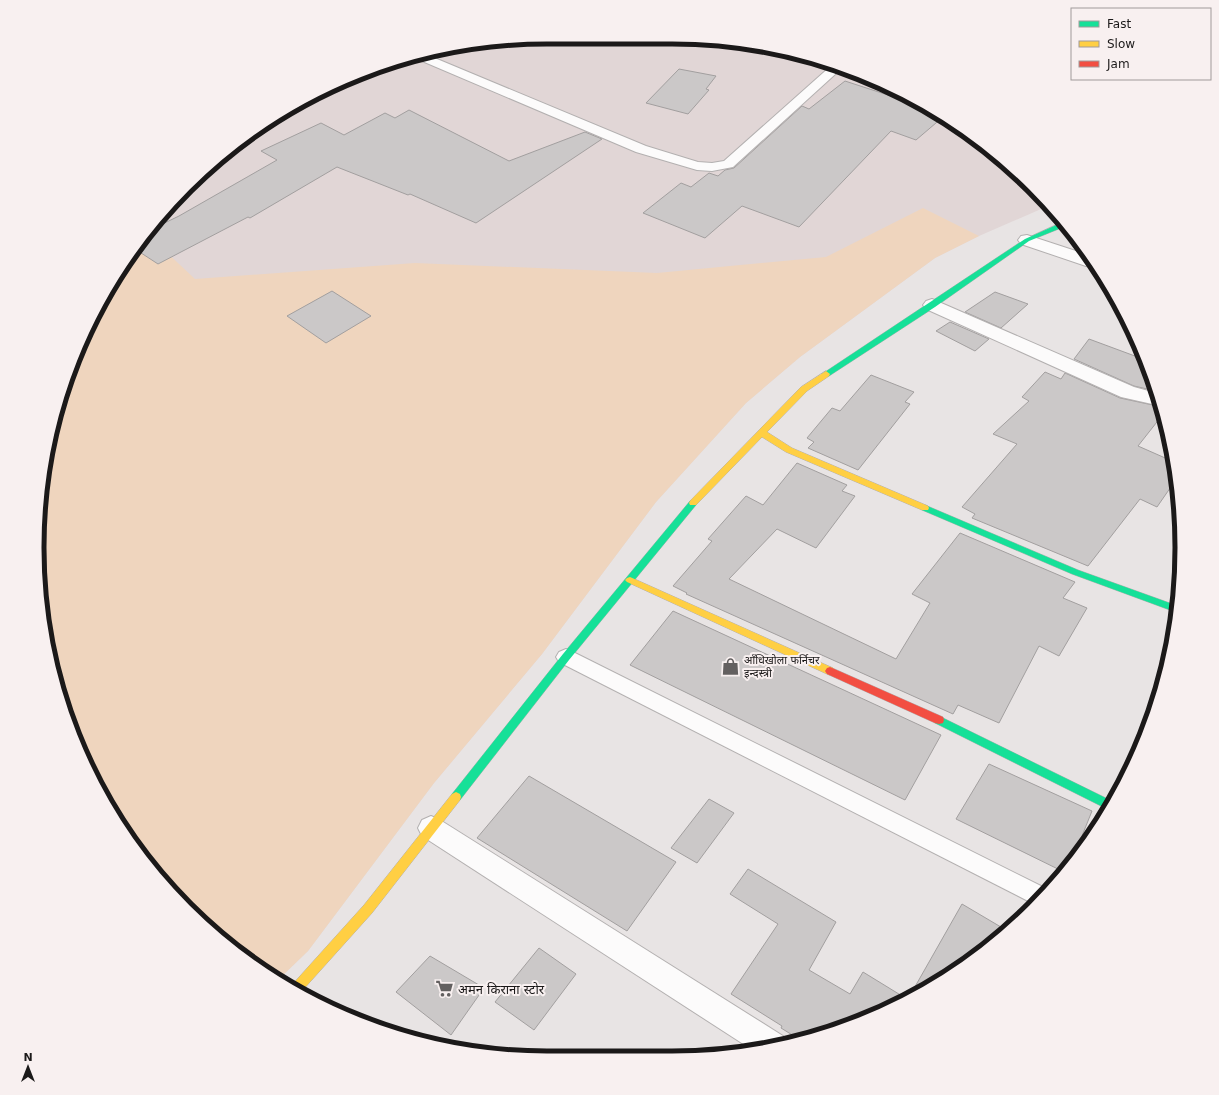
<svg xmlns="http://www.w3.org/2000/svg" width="1219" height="1095" viewBox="0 0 1219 1095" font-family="'DejaVu Sans','Noto Sans Devanagari',sans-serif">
	<rect width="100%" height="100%" fill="#e8e4e4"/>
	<polygon fill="#e1d6d6" points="547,37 705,38 771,47 867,76 927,106 1008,164 1048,206 979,236 935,258 800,357 746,403 656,502 542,654 434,783 308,951 279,979 237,952 143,858 90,773 54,679 37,548 47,448 90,322 143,237 237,143 322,90 448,47"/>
	<polygon fill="#efd5be" points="923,208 979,236 935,258 800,357 746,403 656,502 542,654 434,783 308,951 279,979 237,952 143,858 90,773 54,679 37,548 47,448 90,322 146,233 195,279 415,263 657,273 826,257"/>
	<g fill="#cbc8c8" stroke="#a29f9f">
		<polygon points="679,69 716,76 706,89 709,90 688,114 646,103"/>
		<polygon points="845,81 894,97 896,95 929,107 943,117 916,140 891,131 799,227 742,206 705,238 643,213 681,183 691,187 709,173 718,176 725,170 734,168 802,106 809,109"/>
		<polygon points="409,110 509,161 585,132 602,139 476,223 410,194 408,195 337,167 250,218 248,217 158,264 135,249 148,231 179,216 277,160 261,151 321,123 344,135 385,113 395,118"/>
		<polygon points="332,291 371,316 326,343 287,316"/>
		<polygon points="995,292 1028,304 1001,328 965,312"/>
		<polygon points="950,322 989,339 975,351 936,331"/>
		<polygon points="1089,339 1143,359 1156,391 1134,386 1074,359"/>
		<polygon points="1045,372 1061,379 1065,373 1120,398 1162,407 1164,413 1138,446 1172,461 1175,481 1157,507 1140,499 1088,566 972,518 975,514 962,507 1017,444 993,434 1029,401 1022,397"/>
		<polygon points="871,375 914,392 905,402 910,404 858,470 808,448 814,442 807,438 832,408 840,411"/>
		<polygon points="797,463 847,485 842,491 855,496 816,548 777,529 729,579 896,659 930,603 912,594 960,533 1075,582 1063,598 1087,608 1059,656 1039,646 999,723 958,705 953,714 686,594 687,593 673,586 712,541 708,539 746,496 763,505"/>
		<polygon points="673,611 941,735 905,800 630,665"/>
		<polygon points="989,764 1092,811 1071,863 1064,872 956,819"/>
		<polygon points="529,776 676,862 627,931 477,838"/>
		<polygon points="709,799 734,813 697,863 671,848"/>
		<polygon points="748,869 836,922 809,970 850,994 863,972 907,999 897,1005 802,1041 781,1028 782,1026 731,994 778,924 730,894"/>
		<polygon points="962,904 1006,930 982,953 908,999"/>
		<polygon points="539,948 576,974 534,1030 495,1002"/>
		<polygon points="430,956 484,988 451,1035 396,992"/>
	</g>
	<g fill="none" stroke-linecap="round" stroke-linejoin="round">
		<defs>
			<g id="lane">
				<polygon points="425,54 646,146 698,162 712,163 724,161 832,65 842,68 733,167 712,171 697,170 636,152 415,58"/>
				<polygon points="566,649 573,652 1049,890 1034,904 559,662 556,657 559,652"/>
			</g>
			<g id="street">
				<polygon points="1027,235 1088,255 1095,267 1086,266 1021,244 1018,240 1021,236"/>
				<polygon points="932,299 1134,387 1156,393 1161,406 1121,397 926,309 923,305 926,301"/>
				<polygon points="431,816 440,820 783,1036 787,1043 751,1049 422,836 418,828 422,820"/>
			</g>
			<g id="fast">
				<polygon points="1063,222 1066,226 1029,241 935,307 829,376 826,377 822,374 1025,239"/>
				<polygon points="693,500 696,501 697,503 696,505 569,660 460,800 456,802 452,800 451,797 452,794 563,654 690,501"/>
				<polygon points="925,505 1078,570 1178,606 1178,613 1072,574 922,510 921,508"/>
				<polygon points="939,716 1114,802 1113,803 1109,810 935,723 934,720 935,717"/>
			</g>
			<g id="slow">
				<polygon points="826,371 830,374 829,376 807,391 767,432 792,448 928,506 929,508 928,510 922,510 786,452 762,437 696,505 690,505 689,503 690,501 801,387"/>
				<polygon points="630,577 833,668 835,671 833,674 830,675 827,674 627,582 625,580 627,578"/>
				<polygon points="456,792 460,794 461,797 460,800 372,913 301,992 291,986 364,905 452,794"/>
			</g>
			<polygon id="jam" points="830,667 943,717 944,720 943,723 939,724 935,723 827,674 825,671 827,668"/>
		</defs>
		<use href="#lane" stroke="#b3b0b0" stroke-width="2"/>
		<use href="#street" stroke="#b3b0b0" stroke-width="2"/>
		<use href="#fast" stroke="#b3b0b0" stroke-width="1"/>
		<use href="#slow" stroke="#b3b0b0" stroke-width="1"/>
		<use href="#jam" stroke="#b3b0b0" stroke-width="1"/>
		<use href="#lane" fill="#fcfbfb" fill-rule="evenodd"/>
		<use href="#street" fill="#fcfbfb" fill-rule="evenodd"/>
		<use href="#fast" fill="#16e098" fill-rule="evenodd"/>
		<use href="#slow" fill="#ffcf43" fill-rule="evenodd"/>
		<use href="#jam" fill="#f24e42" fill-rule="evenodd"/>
	</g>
	<defs>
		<symbol id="shop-bare" viewBox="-9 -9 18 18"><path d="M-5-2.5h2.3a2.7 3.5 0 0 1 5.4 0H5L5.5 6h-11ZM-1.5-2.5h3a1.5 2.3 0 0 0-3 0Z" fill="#636060" stroke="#f8f0f0" stroke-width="2.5" paint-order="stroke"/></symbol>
		<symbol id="supermarket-bare" viewBox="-9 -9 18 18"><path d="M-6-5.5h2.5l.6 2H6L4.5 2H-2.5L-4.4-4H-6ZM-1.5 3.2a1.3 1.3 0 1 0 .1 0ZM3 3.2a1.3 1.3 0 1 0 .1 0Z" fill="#636060" stroke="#f8f0f0" stroke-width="2.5" paint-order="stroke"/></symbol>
	</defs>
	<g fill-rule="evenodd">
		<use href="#shop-bare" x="718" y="654" width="25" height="25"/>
		<use href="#supermarket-bare" x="432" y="976" width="25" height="25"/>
	</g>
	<g text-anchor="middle" stroke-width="4" stroke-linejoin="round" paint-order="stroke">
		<g font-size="11" fill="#1b1919" stroke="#f8f0f0" text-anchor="start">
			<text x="744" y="664">आँधिखोला फर्निचर<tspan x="744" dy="13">इन्दस्त्री</tspan></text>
		</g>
		<g font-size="13" fill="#1b1919" stroke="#f8f0f0" text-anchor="start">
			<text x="458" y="994">अमन किराना स्टोर</text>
		</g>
	</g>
	<path d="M0 0H1219V1095H0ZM547 44H672A503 503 0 0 1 1175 547V548A503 503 0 0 1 672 1051H547A503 503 0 0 1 44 548V547A503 503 0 0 1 547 44Z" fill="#f8f0f0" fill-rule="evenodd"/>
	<path fill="none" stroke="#1b1919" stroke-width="5" d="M547 44H672A503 503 0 0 1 1175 547V548A503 503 0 0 1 672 1051H547A503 503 0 0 1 44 548V547A503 503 0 0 1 547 44Z"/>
	<rect x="1071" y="8" width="140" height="72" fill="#f8f0f0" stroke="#a09a9a"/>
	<rect x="1079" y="21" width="20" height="6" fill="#16e098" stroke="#a09a9a"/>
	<text x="1107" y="28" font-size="12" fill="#1b1919">Fast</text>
	<rect x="1079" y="41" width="20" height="6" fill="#ffcf43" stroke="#a09a9a"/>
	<text x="1107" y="48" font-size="12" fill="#1b1919">Slow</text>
	<rect x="1079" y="61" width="20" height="6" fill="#f24e42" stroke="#a09a9a"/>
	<text x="1107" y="68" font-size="12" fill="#1b1919">Jam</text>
	<g transform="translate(28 1067)" stroke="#f8f0f0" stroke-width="3" paint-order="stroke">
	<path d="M0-3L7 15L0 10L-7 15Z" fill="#1b1919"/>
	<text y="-6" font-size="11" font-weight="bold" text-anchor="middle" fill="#1b1919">N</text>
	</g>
</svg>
